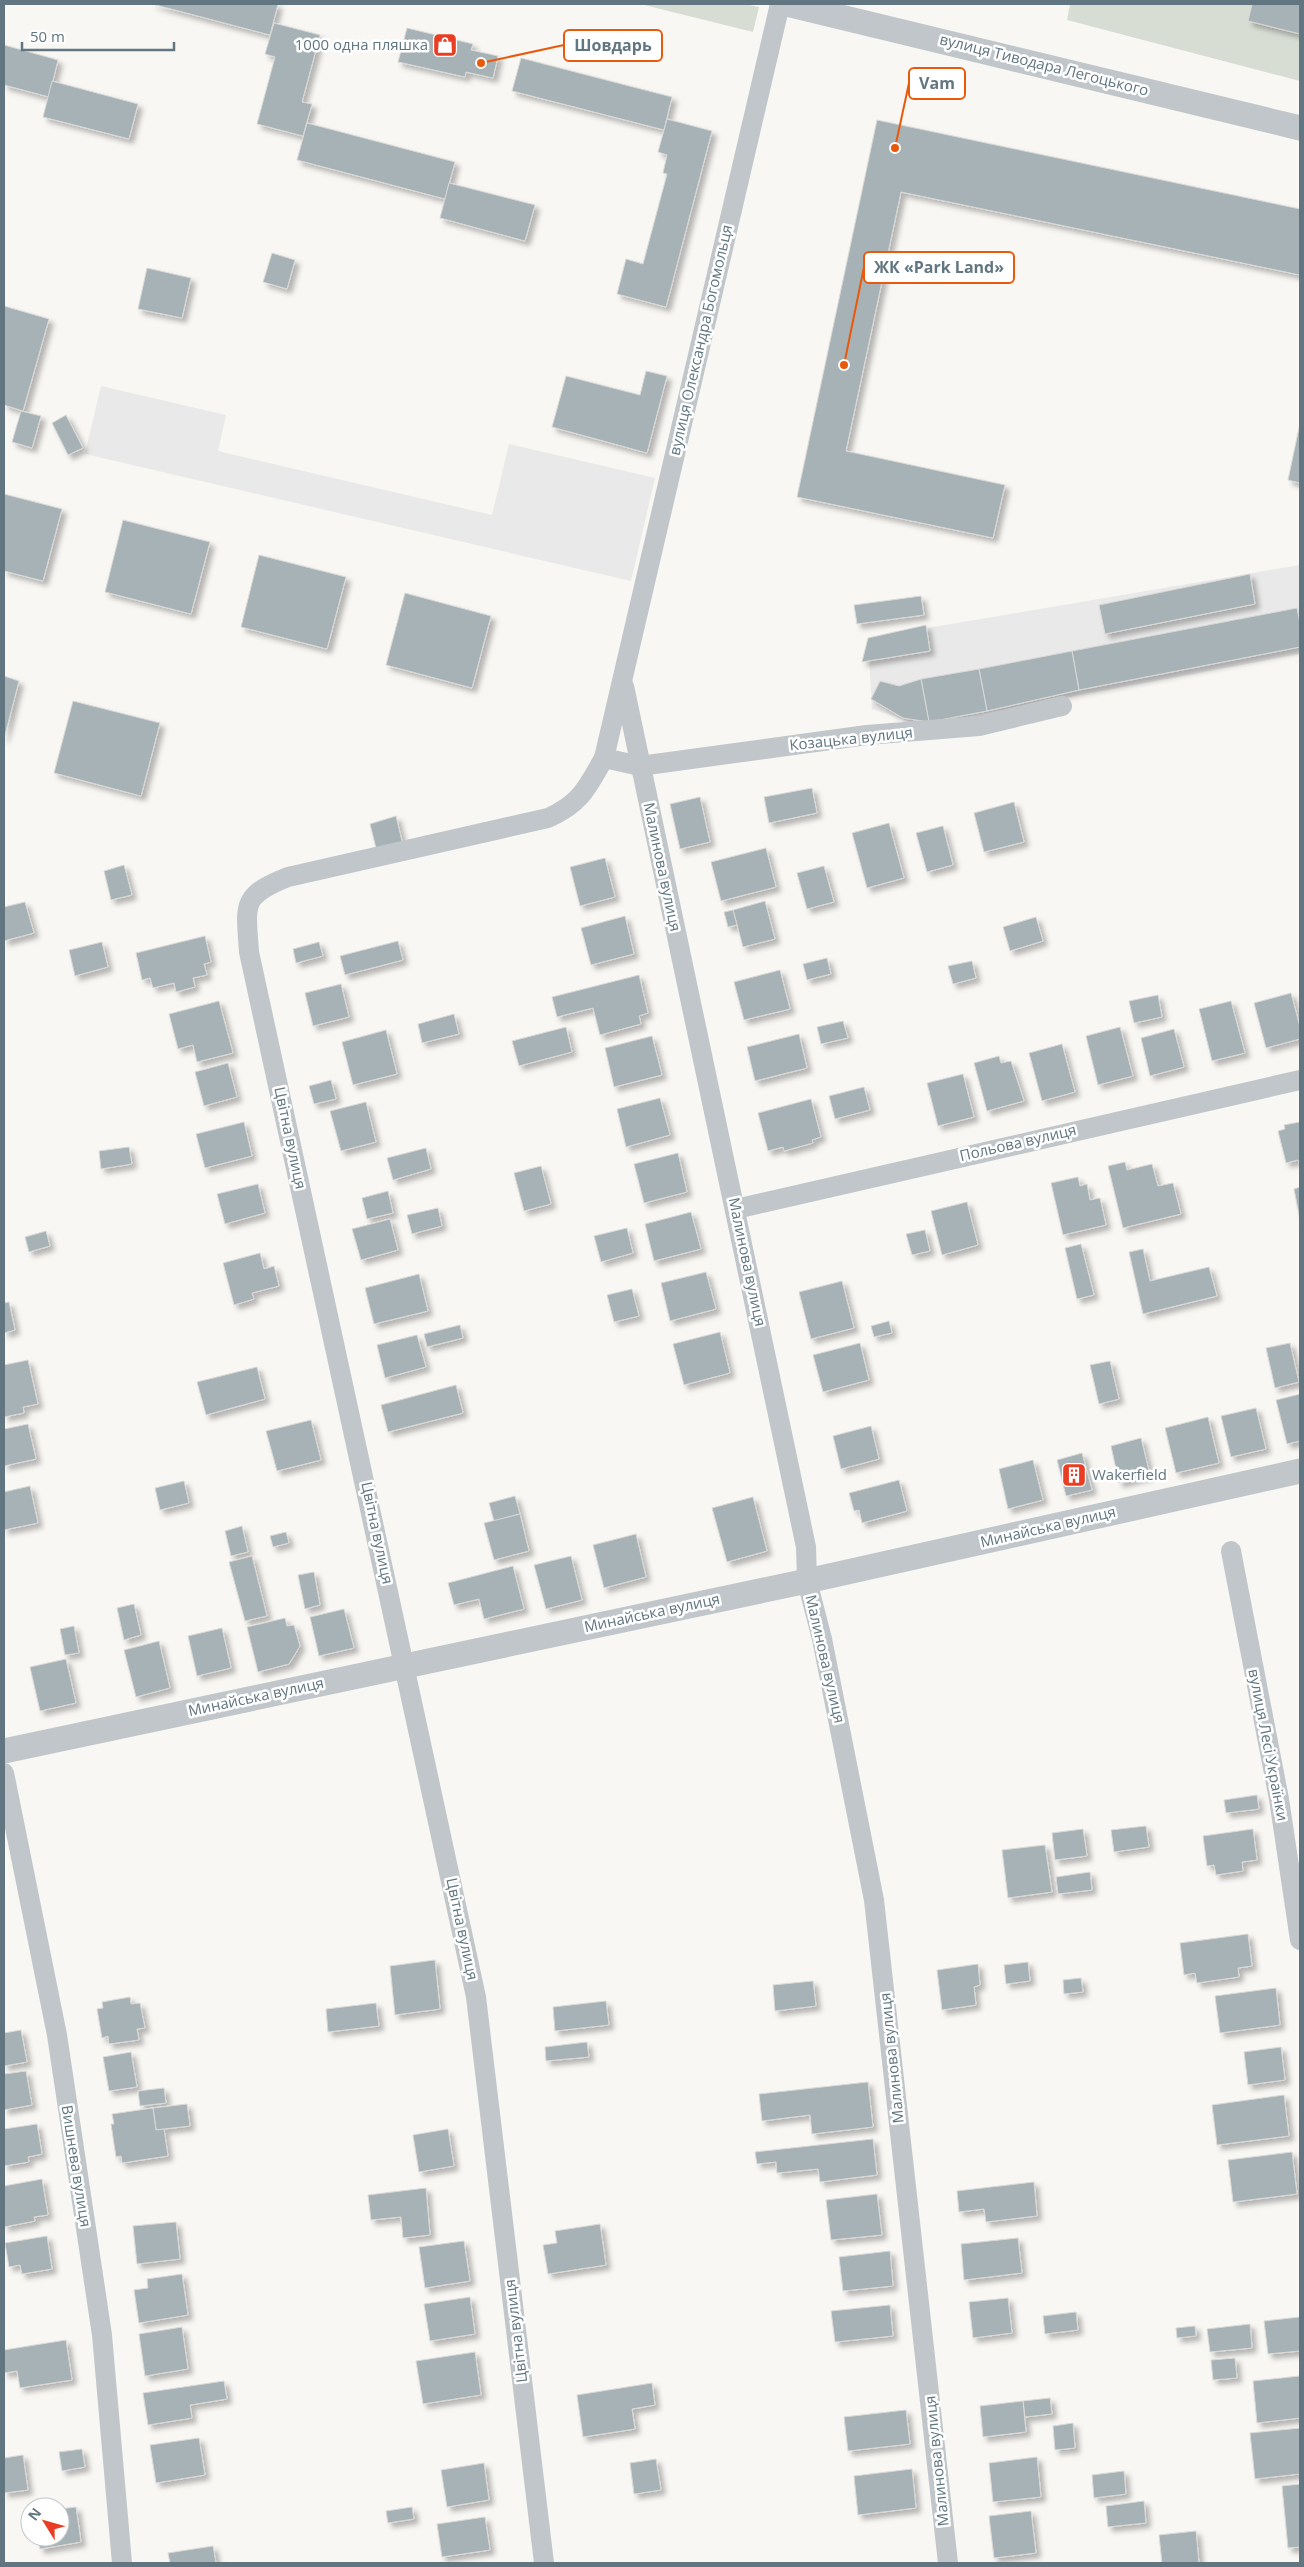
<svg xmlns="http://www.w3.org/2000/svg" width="1304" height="2567" viewBox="0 0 1304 2567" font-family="'Open Sans',sans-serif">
	<defs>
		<filter id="shadow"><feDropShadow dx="4.5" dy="4.5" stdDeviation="2.5" flood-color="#0004"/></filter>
	</defs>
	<rect width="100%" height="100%" fill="#f8f7f4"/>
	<g fill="#e8e9e8">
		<polygon points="101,386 226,415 218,451 492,515 509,444 655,478 631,581 85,454"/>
		<polygon points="1300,565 1300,654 920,725 872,709 868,638"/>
	</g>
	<g fill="#d8ddd3">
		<polygon points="640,4 745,4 759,7 753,32"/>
		<polygon points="1070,4 1300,4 1300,81 1067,20"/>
	</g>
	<g fill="#a7b2b6" stroke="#d9d9d7" filter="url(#shadow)">
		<polygon points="152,4 278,4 270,35"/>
		<polygon points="1252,4 1300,4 1300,34 1248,21"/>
		<polygon points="274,23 320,35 302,102 312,104 303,136 257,124 275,57 265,54"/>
		<polygon points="407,28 473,44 471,50 498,56 493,78 466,72 465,77 398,62"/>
		<polygon points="4,45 58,60 49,97 4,85"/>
		<polygon points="521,58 672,97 664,130 512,91"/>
		<polygon points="52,81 138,104 129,139 43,117"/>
		<polygon points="667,119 712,131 666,307 617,294 626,259 643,264 667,174 663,173 667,155 658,152"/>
		<polygon points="877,120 1300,209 1300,275 901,192 846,451 1005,485 993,538 797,497"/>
		<polygon points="307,123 455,162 445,199 297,160"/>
		<polygon points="449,183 535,205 525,241 440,218"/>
		<polygon points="272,253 295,260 287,289 263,282"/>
		<polygon points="147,268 191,278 182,318 138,309"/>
		<polygon points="4,306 49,319 23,411 4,405"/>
		<polygon points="646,371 667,376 647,453 552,427 566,376 640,395"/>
		<polygon points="21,411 41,416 32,448 12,442"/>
		<polygon points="66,415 83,448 68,455 52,423"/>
		<polygon points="1300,423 1300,483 1288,480"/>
		<polygon points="4,494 62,509 43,581 4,571"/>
		<polygon points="123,520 210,542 191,614 105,592"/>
		<polygon points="259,555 346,577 327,649 241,627"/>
		<polygon points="1250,574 1255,604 1105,634 1099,605"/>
		<polygon points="405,593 491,616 472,688 386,665"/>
		<polygon points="921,596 924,615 857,624 854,605"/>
		<polygon points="1297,608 1300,624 1300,647 1079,690 1072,651"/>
		<polygon points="926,625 930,651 862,662 868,638"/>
		<polygon points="1072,651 1079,690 987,711 979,669"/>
		<polygon points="979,669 987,711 929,722 921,679"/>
		<polygon points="4,676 19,681 4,739"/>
		<polygon points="921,679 929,722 903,718 871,699 880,681 899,686"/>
		<polygon points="73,701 160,723 141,796 54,773"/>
		<polygon points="812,788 817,813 769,823 764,797"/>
		<polygon points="700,797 710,842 680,849 670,804"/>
		<polygon points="1014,802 1024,842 984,852 974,813"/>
		<polygon points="396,816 403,845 377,852 370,824"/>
		<polygon points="889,823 904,878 867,888 852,833"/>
		<polygon points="943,826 953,865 927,872 916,833"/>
		<polygon points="766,848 776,887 721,901 711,862"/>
		<polygon points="605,858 615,897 580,906 570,867"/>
		<polygon points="124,865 132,895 111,900 104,871"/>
		<polygon points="824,866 834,902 807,909 797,873"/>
		<polygon points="765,901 775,939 743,947 733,910"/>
		<polygon points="25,902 34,933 4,941 4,907"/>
		<polygon points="733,910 737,925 728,927 724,912"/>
		<polygon points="625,916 634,954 591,965 581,928"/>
		<polygon points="1036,917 1043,941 1010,951 1003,927"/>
		<polygon points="205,936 211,962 204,964 207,975 193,978 195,987 176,992 174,983 153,988 150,978 142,980 136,953"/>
		<polygon points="398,941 403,960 345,975 340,956"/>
		<polygon points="102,942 108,967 75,976 69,950"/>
		<polygon points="319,942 323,956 296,963 293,949"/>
		<polygon points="827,958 831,974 807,980 803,964"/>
		<polygon points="972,961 976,978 953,984 948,966"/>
		<polygon points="780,970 790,1009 744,1020 734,982"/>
		<polygon points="639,975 648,1013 639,1016 641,1024 600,1035 593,1008 557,1017 552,997"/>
		<polygon points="341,984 349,1017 313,1026 305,993"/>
		<polygon points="1291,993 1300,1027 1300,1039 1266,1048 1254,1003"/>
		<polygon points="1158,995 1162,1017 1134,1023 1129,1001"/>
		<polygon points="219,1001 233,1053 197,1062 193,1045 178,1049 169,1014"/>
		<polygon points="1231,1001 1245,1053 1212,1061 1199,1009"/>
		<polygon points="454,1014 459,1034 422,1043 418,1024"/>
		<polygon points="843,1021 848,1038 821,1044 817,1027"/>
		<polygon points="566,1027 572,1052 519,1066 512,1041"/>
		<polygon points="1120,1027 1133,1076 1098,1085 1086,1036"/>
		<polygon points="1174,1029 1184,1067 1150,1076 1141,1038"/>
		<polygon points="386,1030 397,1074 353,1085 342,1042"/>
		<polygon points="799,1034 807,1068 755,1081 747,1047"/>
		<polygon points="652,1036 662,1075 614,1087 605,1048"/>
		<polygon points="1062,1044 1075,1092 1042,1101 1029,1053"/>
		<polygon points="999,1056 1001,1063 1011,1061 1024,1101 987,1111 974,1063"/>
		<polygon points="228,1063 237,1097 204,1106 195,1072"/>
		<polygon points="963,1074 974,1117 938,1126 927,1083"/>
		<polygon points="331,1080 336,1099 314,1104 309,1086"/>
		<polygon points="864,1087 870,1110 835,1119 829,1096"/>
		<polygon points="660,1098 670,1135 626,1147 617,1109"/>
		<polygon points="811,1099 821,1137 812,1140 813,1143 784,1151 783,1147 768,1151 758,1113"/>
		<polygon points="366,1102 376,1142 341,1151 330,1111"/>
		<polygon points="244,1122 252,1156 205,1168 196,1134"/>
		<polygon points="1300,1122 1300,1165 1298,1160 1286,1163 1278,1131 1285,1129 1284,1125"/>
		<polygon points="129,1147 132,1164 101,1169 99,1151"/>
		<polygon points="426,1148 431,1169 393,1180 387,1158"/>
		<polygon points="678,1153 687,1192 644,1203 634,1164"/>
		<polygon points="1125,1162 1127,1170 1152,1164 1158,1186 1173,1183 1181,1214 1123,1228 1108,1166"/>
		<polygon points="541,1166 551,1204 524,1211 514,1173"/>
		<polygon points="1078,1177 1080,1186 1087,1184 1090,1200 1100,1198 1106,1225 1063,1235 1051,1183"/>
		<polygon points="258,1184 265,1213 225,1224 217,1194"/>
		<polygon points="1300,1187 1300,1220 1294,1189"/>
		<polygon points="388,1191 393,1213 367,1219 362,1198"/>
		<polygon points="967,1202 978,1245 942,1255 931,1211"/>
		<polygon points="438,1208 442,1226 412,1234 407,1215"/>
		<polygon points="691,1212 701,1249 654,1261 645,1224"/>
		<polygon points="390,1219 398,1250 361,1260 352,1229"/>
		<polygon points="627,1228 633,1253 601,1262 594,1236"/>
		<polygon points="925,1230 930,1251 912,1255 906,1234"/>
		<polygon points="46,1231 50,1246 29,1252 25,1237"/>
		<polygon points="1081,1244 1094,1295 1077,1299 1065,1248"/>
		<polygon points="1143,1249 1150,1281 1209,1267 1217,1296 1143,1314 1129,1252"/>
		<polygon points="260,1253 264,1269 274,1266 279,1286 252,1293 254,1299 234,1305 223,1263"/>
		<polygon points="706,1272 716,1309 670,1321 661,1283"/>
		<polygon points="419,1274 428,1311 374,1324 365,1288"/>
		<polygon points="842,1281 854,1328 811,1339 799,1292"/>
		<polygon points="632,1289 639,1316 614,1322 607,1295"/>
		<polygon points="9,1302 15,1330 4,1333 4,1303"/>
		<polygon points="889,1321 892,1333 874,1337 871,1326"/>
		<polygon points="460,1325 463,1338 427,1347 424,1334"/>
		<polygon points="720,1332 730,1373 684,1385 673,1344"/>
		<polygon points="417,1335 426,1367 385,1378 377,1345"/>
		<polygon points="860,1343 869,1380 823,1392 813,1355"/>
		<polygon points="1290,1343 1299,1382 1275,1388 1266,1348"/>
		<polygon points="28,1360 38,1404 23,1407 24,1413 4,1417 4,1365"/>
		<polygon points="1110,1361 1119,1399 1099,1404 1090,1365"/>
		<polygon points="257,1367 265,1399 206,1415 197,1382"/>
		<polygon points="456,1385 463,1413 388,1432 381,1405"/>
		<polygon points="1300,1394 1300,1441 1287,1444 1276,1400"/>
		<polygon points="1256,1408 1266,1449 1231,1457 1221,1416"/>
		<polygon points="1208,1417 1219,1463 1176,1473 1165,1428"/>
		<polygon points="311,1420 321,1460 277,1471 266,1431"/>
		<polygon points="28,1424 36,1459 4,1466 4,1429"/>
		<polygon points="871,1426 879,1459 841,1469 833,1436"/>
		<polygon points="1141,1438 1150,1475 1119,1483 1111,1446"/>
		<polygon points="1082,1453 1092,1490 1066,1496 1057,1460"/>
		<polygon points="1033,1460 1043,1500 1008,1509 999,1469"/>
		<polygon points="899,1480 907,1511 862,1523 859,1510 854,1511 849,1493"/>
		<polygon points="184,1481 189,1503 160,1510 155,1488"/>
		<polygon points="30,1486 38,1523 4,1530 4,1492"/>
		<polygon points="515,1496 520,1514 494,1521 489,1503"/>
		<polygon points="753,1497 767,1551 727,1562 712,1508"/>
		<polygon points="520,1514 529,1551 494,1560 484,1523"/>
		<polygon points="242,1526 248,1552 231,1556 225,1531"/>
		<polygon points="286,1532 289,1543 273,1547 270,1536"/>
		<polygon points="636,1534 646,1577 604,1588 593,1545"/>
		<polygon points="252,1556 267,1616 245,1621 229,1562"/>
		<polygon points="571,1556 582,1600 546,1609 534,1565"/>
		<polygon points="513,1566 524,1609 484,1619 479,1599 454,1605 448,1583"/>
		<polygon points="314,1572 320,1605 305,1609 298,1575"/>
		<polygon points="134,1604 141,1635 124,1640 117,1608"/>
		<polygon points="344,1609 354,1648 319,1656 310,1617"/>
		<polygon points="285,1618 287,1626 294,1625 300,1646 289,1664 258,1672 247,1627"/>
		<polygon points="74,1626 79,1653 65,1655 60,1629"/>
		<polygon points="222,1628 231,1668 197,1676 188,1636"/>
		<polygon points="159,1641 170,1688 136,1697 124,1650"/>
		<polygon points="66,1659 76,1703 40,1711 30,1667"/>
		<polygon points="1257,1795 1259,1809 1226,1813 1224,1800"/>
		<polygon points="1146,1826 1149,1847 1114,1852 1111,1830"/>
		<polygon points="1083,1829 1087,1856 1055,1860 1052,1833"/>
		<polygon points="1253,1829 1257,1860 1242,1862 1243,1871 1216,1875 1214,1865 1207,1866 1203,1836"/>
		<polygon points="1045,1845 1052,1892 1008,1898 1002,1850"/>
		<polygon points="1090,1872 1092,1890 1058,1894 1056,1877"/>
		<polygon points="1248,1934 1252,1966 1238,1968 1239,1977 1197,1983 1195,1973 1184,1975 1180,1943"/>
		<polygon points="435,1960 440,2009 395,2015 390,1966"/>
		<polygon points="1028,1962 1030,1981 1006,1984 1004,1965"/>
		<polygon points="978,1964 980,1985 974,1987 976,2005 942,2010 937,1970"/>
		<polygon points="1081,1978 1083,1992 1064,1994 1063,1980"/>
		<polygon points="813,1981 816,2006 775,2011 773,1985"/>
		<polygon points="1276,1988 1280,2025 1220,2033 1215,1996"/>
		<polygon points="130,1997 131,2004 140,2003 145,2028 137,2029 139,2040 109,2044 108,2036 102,2038 97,2009 103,2008 102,2002"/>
		<polygon points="606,2001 609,2025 555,2031 553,2007"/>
		<polygon points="376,2003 379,2026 328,2032 326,2009"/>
		<polygon points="21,2030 27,2062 4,2066 4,2033"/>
		<polygon points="587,2042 589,2057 546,2061 545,2047"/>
		<polygon points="1281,2047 1285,2080 1248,2085 1244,2052"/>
		<polygon points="131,2052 137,2087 109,2091 103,2057"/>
		<polygon points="26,2071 32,2105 4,2110 4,2074"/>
		<polygon points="868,2082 873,2127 812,2134 810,2115 762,2121 759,2094"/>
		<polygon points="164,2088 166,2103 140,2106 138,2091"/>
		<polygon points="1284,2095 1289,2136 1217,2145 1212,2105"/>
		<polygon points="187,2104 190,2126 156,2130 153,2108"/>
		<polygon points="153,2108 156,2130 164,2129 168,2156 122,2163 121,2156 116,2157 111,2124 114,2124 112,2114"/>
		<polygon points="37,2124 42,2154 28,2157 29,2162 4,2166 4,2129"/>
		<polygon points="448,2129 454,2166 419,2172 413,2135"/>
		<polygon points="873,2139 877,2175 820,2182 818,2169 777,2173 776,2162 757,2164 755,2152"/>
		<polygon points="1292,2152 1297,2194 1233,2202 1228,2160"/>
		<polygon points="42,2179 48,2215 34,2217 35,2221 4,2227 4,2186"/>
		<polygon points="1034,2182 1037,2216 986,2222 984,2209 959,2212 957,2191"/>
		<polygon points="426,2188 430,2235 403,2238 401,2217 371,2220 368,2195"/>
		<polygon points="877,2194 882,2235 831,2240 826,2200"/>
		<polygon points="176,2222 180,2259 137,2264 133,2226"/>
		<polygon points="600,2224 606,2265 548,2274 543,2245 557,2243 555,2231"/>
		<polygon points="47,2236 52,2269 22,2274 20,2265 9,2267 5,2243"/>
		<polygon points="1018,2238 1022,2273 964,2280 961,2244"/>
		<polygon points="464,2241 470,2281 425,2288 419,2247"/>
		<polygon points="890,2251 893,2286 843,2291 839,2257"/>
		<polygon points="182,2274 188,2315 139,2323 134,2290 148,2288 147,2279"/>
		<polygon points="470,2297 475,2334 430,2341 424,2304"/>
		<polygon points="1008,2298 1012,2333 973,2338 969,2302"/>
		<polygon points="890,2305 893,2336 835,2342 831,2311"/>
		<polygon points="1076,2312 1078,2330 1045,2334 1043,2316"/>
		<polygon points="1300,2317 1300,2351 1268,2354 1264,2321"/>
		<polygon points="1250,2324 1252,2348 1210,2352 1207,2329"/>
		<polygon points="1195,2326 1196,2336 1177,2338 1176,2328"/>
		<polygon points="182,2327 188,2369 145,2376 139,2334"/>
		<polygon points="66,2340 72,2380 20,2388 17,2371 4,2373 4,2350"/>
		<polygon points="475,2352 481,2395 423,2404 416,2361"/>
		<polygon points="1235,2358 1237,2378 1213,2380 1211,2360"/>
		<polygon points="1300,2376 1300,2418 1257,2423 1253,2381"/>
		<polygon points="224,2381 227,2399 190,2405 192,2418 148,2425 143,2393"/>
		<polygon points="652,2383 655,2405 632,2409 635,2429 583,2437 577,2395"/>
		<polygon points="1050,2398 1052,2414 1025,2417 1023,2401"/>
		<polygon points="1023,2401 1026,2432 983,2437 980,2406"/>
		<polygon points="906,2410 910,2444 848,2451 844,2417"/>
		<polygon points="1073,2423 1075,2448 1055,2450 1053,2426"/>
		<polygon points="1300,2428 1300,2474 1255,2479 1250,2433"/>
		<polygon points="199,2438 205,2475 156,2483 150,2445"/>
		<polygon points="82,2449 85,2467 62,2471 59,2452"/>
		<polygon points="23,2455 28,2490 4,2493 4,2458"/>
		<polygon points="1037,2457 1041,2497 993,2502 989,2463"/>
		<polygon points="656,2459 661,2490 634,2494 630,2463"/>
		<polygon points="484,2463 489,2500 447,2507 441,2470"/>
		<polygon points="912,2469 916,2508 858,2515 854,2476"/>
		<polygon points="1124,2471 1126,2494 1094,2498 1092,2475"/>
		<polygon points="1300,2484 1300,2547 1288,2548 1282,2486"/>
		<polygon points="1144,2501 1146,2523 1108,2527 1106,2506"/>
		<polygon points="76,2507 81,2542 40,2549 38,2537 60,2537 60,2509"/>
		<polygon points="412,2507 414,2519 388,2523 386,2511"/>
		<polygon points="1031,2511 1036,2553 994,2558 989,2516"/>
		<polygon points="485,2517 490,2550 442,2557 437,2524"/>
		<polygon points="1196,2531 1199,2563 1162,2563 1159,2535"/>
		<polygon points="213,2546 216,2563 170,2563 168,2553"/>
	</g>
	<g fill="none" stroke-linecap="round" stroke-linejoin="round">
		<g stroke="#c0c6c9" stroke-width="20">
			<polyline points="624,686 806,1547 807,1581 822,1639 874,1900 948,2563"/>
			<polyline points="604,758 640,766 867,735 979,726 1062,706"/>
			<polyline points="736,1209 1300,1080"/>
			<polyline points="1231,1551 1279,1799 1300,1940"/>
			<polyline points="4,1773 57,2035 102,2335 122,2563"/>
			<path d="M 544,2563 L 476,1997 L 249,952 C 246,905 240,896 288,877 L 548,818 C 581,803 587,788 604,758 L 780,4"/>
		</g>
		<g stroke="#c0c6c9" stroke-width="25">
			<polyline points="787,4 1300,128"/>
			<polyline points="4,1751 807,1581 1300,1471"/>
		</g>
	</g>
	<defs>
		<symbol id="shop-square" viewBox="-11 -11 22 22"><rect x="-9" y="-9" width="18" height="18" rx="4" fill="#e93e23" stroke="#fff"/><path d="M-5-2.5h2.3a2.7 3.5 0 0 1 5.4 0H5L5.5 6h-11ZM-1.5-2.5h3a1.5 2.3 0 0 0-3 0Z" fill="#fff"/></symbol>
		<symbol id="building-square" viewBox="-11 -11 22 22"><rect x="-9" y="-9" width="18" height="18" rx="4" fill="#e93e23" stroke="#fff"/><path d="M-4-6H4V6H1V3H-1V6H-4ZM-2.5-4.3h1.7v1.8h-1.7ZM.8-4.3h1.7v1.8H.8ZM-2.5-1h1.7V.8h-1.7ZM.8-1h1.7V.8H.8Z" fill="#fff"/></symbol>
	</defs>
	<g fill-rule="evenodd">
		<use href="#shop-square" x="431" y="31" width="28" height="28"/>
		<use href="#building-square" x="1060" y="1461" width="28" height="28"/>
	</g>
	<g text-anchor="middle" stroke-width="5" stroke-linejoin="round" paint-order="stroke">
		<g font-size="15" fill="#617680" stroke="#fff" text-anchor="end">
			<text x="428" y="50">1000 одна пляшка</text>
			<text x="1092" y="1480" text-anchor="start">Wakerfield</text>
		</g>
		<g font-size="15" fill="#617680" stroke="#fff">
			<text transform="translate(1044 65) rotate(14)" y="5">вулиця Тиводара Легоцького</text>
			<text transform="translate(701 340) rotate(-77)" y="5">вулиця Олександра Богомольця</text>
			<text transform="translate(851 739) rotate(-6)" y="5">Козацька вулиця</text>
			<text transform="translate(662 867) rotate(78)" y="5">Малинова вулиця</text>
			<text transform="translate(290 1138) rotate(78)" y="5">Цвітна вулиця</text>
			<text transform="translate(1018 1143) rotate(-13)" y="5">Польова вулиця</text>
			<text transform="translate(747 1262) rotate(78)" y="5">Малинова вулиця</text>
			<text transform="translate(1048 1527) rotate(-13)" y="5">Минайська вулиця</text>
			<text transform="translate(377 1533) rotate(78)" y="5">Цвітна вулиця</text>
			<text transform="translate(652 1613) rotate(-12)" y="5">Минайська вулиця</text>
			<text transform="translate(825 1659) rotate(77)" y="5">Малинова вулиця</text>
			<text transform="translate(256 1697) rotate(-12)" y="5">Минайська вулиця</text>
			<text transform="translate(1268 1745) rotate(79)" y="5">вулиця Лесі Українки</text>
			<text transform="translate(462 1929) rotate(78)" y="5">Цвітна вулиця</text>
			<text transform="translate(892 2058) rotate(-96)" y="5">Малинова вулиця</text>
			<text transform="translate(76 2166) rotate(81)" y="5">Вишнева вулиця</text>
			<text transform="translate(516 2331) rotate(-97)" y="5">Цвітна вулиця</text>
			<text transform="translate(937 2461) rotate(-96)" y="5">Малинова вулиця</text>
		</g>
	</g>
	<path fill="none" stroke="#e8590c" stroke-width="2" d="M481 63L564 45M895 148L909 83M844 365L864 267"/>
	<g fill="#e8590c" stroke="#fff" stroke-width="2">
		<circle cx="481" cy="63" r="5"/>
		<circle cx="895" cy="148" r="5"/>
		<circle cx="844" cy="365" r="5"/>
	</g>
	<g fill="#fff" stroke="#e8590c" stroke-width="2">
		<rect x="564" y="30" width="98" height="31" rx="5"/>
		<rect x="909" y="68" width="56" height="31" rx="5"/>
		<rect x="864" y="252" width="150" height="31" rx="5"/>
	</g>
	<g font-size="16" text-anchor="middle" font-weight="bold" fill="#617680">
		<text x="613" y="51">Шовдарь</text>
		<text x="937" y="89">Vam</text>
		<text x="939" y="273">ЖК «Park Land»</text>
	</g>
	<rect width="1304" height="2567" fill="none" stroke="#617680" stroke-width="10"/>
	<g transform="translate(45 2522) rotate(307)"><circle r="24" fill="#ffffff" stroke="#c0c8cc"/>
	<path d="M0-4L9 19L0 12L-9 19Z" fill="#e93e23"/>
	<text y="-8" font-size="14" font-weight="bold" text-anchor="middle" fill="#617680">N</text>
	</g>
	<path d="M22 42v8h152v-8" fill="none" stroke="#617680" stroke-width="2.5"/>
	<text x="30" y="42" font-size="15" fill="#617680" stroke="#ffffff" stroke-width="4" paint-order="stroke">50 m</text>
</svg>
